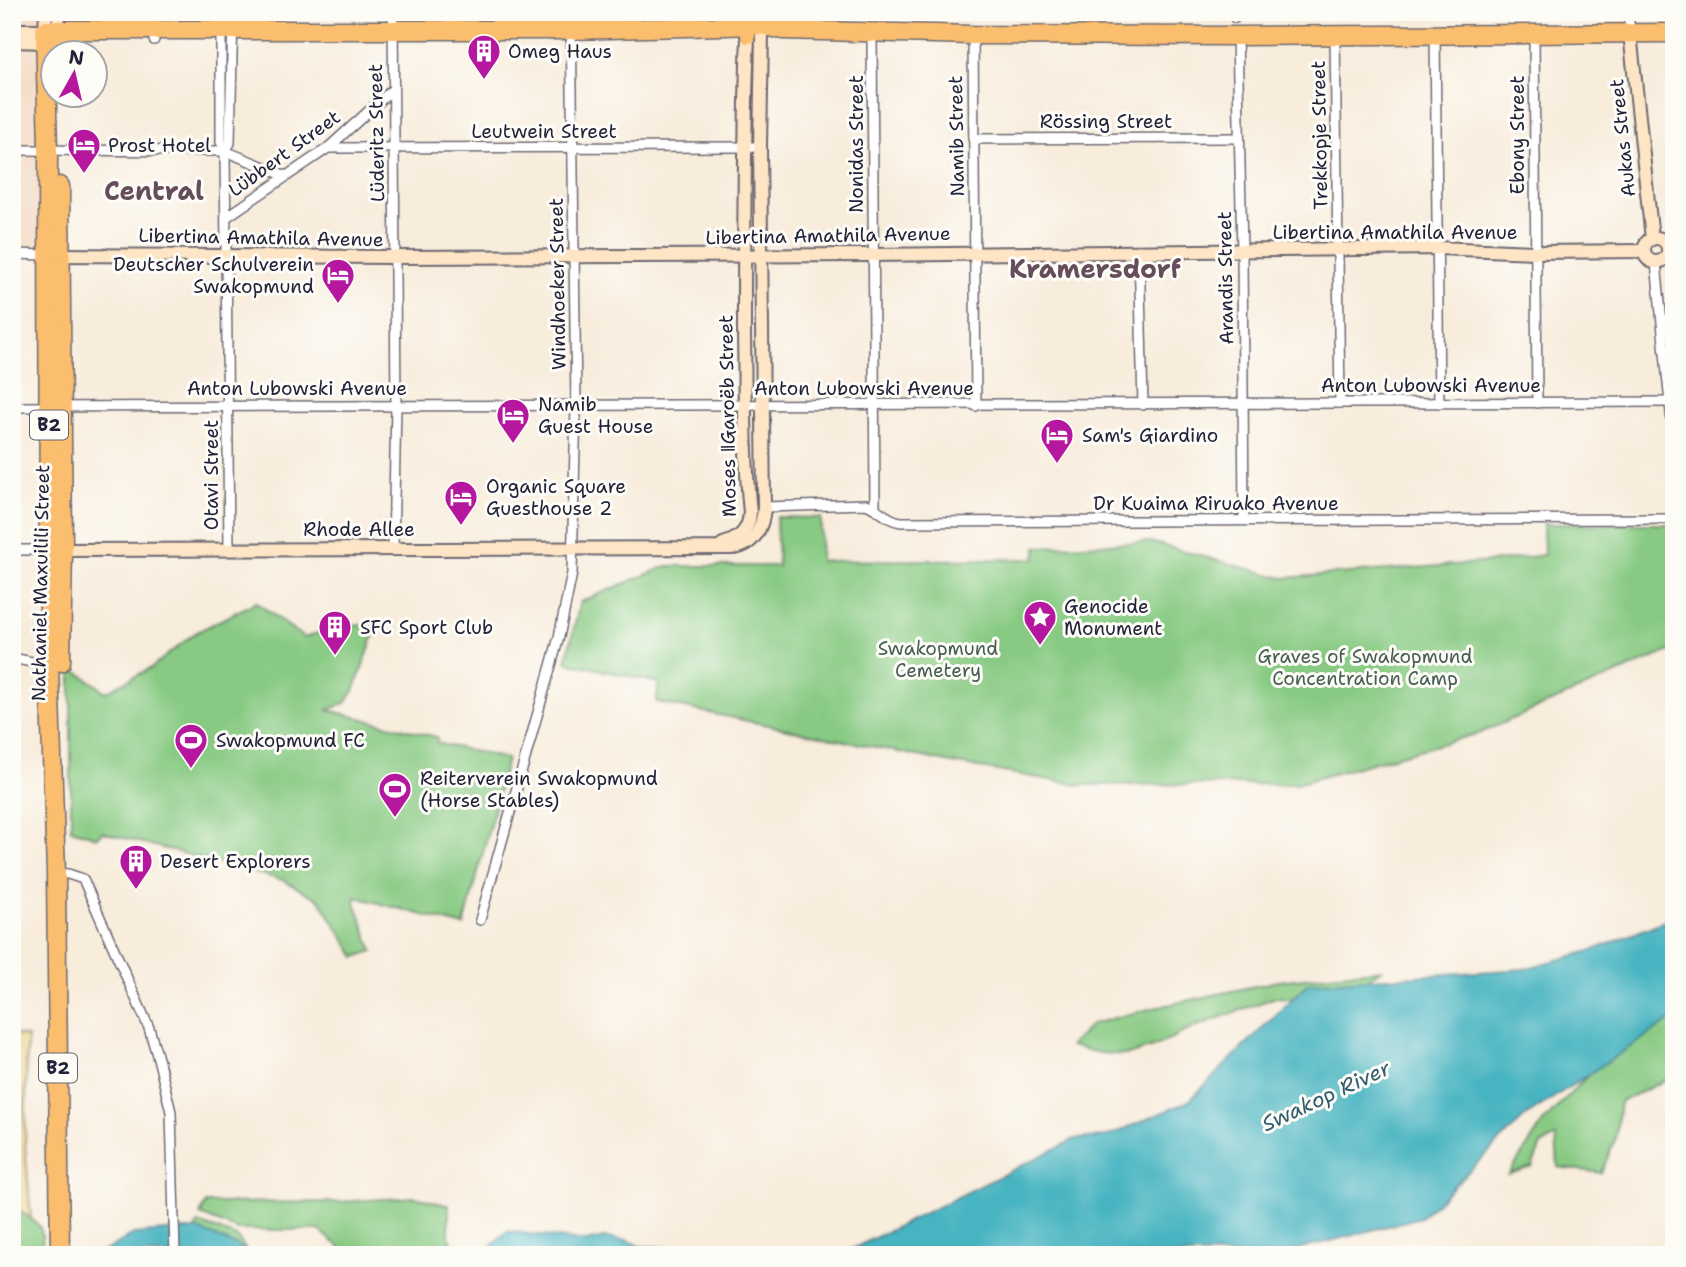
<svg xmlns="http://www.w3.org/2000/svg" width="1686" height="1267" viewBox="0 0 1686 1267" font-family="'Shantell Sans',sans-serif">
	<rect width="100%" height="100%" fill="#fdfcf7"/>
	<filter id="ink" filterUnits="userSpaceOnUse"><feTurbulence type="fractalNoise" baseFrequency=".0143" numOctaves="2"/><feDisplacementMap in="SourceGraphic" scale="14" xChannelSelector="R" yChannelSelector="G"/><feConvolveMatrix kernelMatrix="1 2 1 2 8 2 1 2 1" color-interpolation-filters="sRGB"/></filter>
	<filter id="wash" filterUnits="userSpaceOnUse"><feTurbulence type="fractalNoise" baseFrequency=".00686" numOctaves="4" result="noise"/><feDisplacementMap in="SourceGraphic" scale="28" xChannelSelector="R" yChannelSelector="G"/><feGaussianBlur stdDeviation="1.57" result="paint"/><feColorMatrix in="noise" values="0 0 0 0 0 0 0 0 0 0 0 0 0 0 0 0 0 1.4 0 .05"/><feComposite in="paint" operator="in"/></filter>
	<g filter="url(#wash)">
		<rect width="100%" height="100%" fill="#f8ecdb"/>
		<g fill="#f2d5bd">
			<rect x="12" y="12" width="29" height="13"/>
			<polygon points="67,12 149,12 149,24 67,23"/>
			<polygon points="12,44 42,45 44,252 12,251"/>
		</g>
		<g fill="#88ca83" stroke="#55765f" stroke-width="2">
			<polygon points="776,517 821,518 820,561 1035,559 1037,547 1150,542 1283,578 1492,562 1544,555 1543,524 1671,524 1674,543 1674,649 1480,733 1296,784 1079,785 952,763 656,702 659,683 566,662 580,602 667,566 778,566"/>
			<polygon points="256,602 304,638 332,628 371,624 376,629 354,691 345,703 328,710 437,737 437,743 507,759 464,926 356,897 355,902 373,951 356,957 320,900 283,880 102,832 97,837 71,829 71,667 106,692 151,668 195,633"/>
			<polygon points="1383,969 1349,989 1319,1000 1276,997 1197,1026 1153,1047 1128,1055 1100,1053 1070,1046 1092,1024 1149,1009 1278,981"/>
			<polygon points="1674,1016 1674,1076 1620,1102 1615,1140 1601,1173 1558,1167 1556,1137 1541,1145 1532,1167 1509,1174 1545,1120 1616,1046"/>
			<polygon points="415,1197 449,1205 449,1236 457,1255 522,1251 528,1255 350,1255 319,1230 238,1230 200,1215 206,1203 338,1202"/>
			<path d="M 20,1212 C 43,1224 44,1230 42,1255 L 12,1255 L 12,1213 Z"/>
			<polygon points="199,1223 237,1237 250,1255 187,1241"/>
		</g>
		<polygon fill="#eeda9e" stroke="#887e6c" stroke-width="2" points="12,1034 27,1037 25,1143 31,1218 20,1212 12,1213"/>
		<g fill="#46b4c1" stroke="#346b7e" stroke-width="2">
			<polygon points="1674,917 1674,1018 1527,1115 1421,1217 1278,1255 840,1255 1075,1139 1106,1137 1189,1101 1308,983 1524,969 1594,950"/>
			<polygon points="175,1230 199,1230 259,1255 93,1255 105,1251 134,1234"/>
			<polygon points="507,1231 586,1242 605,1238 630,1241 639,1246 665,1247 676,1253 702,1255 482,1255"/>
		</g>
	</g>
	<g filter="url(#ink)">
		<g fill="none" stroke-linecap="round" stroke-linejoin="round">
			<defs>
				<g id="street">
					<polyline points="154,12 154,40"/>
					<polyline points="221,12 221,142 225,151 229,548"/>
					<polyline points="393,12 396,406 393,548"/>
					<polyline points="498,12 498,32"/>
					<polyline points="871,12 871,13"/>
					<polyline points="1234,12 1235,18"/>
					<polyline points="1353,12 1353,14"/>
					<polyline points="1470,12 1470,13"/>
					<polyline points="1628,12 1630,33"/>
					<polyline points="872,32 875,508"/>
					<polyline points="1435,34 1439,403"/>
					<polyline points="973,35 976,406"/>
					<polyline points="1335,35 1340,403"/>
					<polyline points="1534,35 1537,403"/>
					<polyline points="1237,36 1242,251 1244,520"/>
					<polyline points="973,139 1239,138"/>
					<polyline points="328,148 760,147"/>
					<polyline points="12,150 225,151 286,176"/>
					<polyline points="225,151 230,143 233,12"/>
					<polyline points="228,216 328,148 392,90"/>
					<polyline points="1669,249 1674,249"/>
					<polyline points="1139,250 1143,405"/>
					<polyline points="12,254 48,255"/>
					<polyline points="1656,263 1674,443"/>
					<polyline points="12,407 1674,402"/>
					<path d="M 764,507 L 866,504 C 880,509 886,520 901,522 L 1674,519"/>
					<polyline points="12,550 48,550"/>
					<polyline points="12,658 52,666"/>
					<polyline points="56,873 68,874 83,879 149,1028 159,1062 171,1112 175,1255"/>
					<polyline points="480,920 559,637 572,573 576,405 571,12"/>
				</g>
				<g id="secondary">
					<polyline points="12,30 45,30 46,12"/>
					<polyline points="58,30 59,12"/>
					<polyline points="1630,33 1652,239"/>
					<polyline points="12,41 45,42"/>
					<circle cx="1656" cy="250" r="12"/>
					<polyline points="52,255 395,257 873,255 1437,248 1535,252 1644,251"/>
					<path d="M 723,544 C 740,539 749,530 750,513 C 744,453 745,391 744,331 C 744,232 744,134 748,36"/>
					<path d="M 55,550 L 731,548 C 754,547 763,527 764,507 L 760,147 L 762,35"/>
				</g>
				<g id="primary">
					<polyline points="747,12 748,36"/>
					<polyline points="769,12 792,30"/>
				</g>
				<g id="highway">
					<polyline points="58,52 58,30"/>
					<polyline points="60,186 63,550 61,662"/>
					<polyline points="60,1255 56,873 49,666 48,150 45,30 571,30 761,25 783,30 973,35 1237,36 1674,33"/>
				</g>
			</defs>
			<use href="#street" stroke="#6d6973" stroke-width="12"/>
			<use href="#secondary" stroke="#6d6973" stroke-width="16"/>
			<use href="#primary" stroke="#6d6973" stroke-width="18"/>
			<use href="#highway" stroke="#6d6973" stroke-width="21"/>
			<use href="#street" stroke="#fff" stroke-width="9"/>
			<use href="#secondary" stroke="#fde5c5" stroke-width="12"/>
			<use href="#primary" stroke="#fbbe6e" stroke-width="14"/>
			<use href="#highway" stroke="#fbbe6e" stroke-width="18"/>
		</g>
	</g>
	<defs>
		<symbol id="building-pin" viewBox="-11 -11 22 30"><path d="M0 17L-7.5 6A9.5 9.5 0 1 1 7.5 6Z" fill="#b5179e" stroke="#fdfcf7"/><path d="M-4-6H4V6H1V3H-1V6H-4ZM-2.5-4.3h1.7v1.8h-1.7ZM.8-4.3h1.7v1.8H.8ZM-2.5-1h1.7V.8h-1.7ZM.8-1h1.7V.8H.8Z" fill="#fff"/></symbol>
		<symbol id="hotel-pin" viewBox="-11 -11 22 30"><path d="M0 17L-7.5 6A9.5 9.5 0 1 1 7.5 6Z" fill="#b5179e" stroke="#fdfcf7"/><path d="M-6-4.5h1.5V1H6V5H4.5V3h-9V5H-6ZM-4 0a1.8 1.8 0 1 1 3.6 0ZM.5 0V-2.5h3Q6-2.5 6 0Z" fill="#fff"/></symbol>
		<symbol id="sight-pin" viewBox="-11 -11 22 30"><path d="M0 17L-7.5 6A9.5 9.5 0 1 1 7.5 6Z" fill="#b5179e" stroke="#fdfcf7"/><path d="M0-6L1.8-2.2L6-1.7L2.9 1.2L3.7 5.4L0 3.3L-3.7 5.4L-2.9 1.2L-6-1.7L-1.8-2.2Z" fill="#fff"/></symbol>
		<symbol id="stadium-pin" viewBox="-11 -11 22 30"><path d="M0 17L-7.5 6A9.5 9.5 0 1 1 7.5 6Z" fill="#b5179e" stroke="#fdfcf7"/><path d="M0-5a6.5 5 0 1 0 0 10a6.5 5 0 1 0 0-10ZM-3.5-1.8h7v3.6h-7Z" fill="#fff"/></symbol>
	</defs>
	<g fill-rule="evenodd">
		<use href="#building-pin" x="465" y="32" width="38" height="52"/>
		<use href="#hotel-pin" x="65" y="126" width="38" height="52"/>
		<use href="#hotel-pin" x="319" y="256" width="38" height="52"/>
		<use href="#hotel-pin" x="494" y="396" width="38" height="52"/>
		<use href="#hotel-pin" x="1038" y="416" width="38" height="52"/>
		<use href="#hotel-pin" x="442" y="478" width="38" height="52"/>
		<use href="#sight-pin" x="1021" y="598" width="38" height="52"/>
		<use href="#building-pin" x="316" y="608" width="38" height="52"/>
		<use href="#stadium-pin" x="172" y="721" width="38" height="52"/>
		<use href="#stadium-pin" x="376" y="770" width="38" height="52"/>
		<use href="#building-pin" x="117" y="842" width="38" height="52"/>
	</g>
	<g text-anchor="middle" stroke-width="6" stroke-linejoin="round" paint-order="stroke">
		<g fill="#fdfcf7" stroke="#646373" stroke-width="2">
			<rect x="30" y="410.5" width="38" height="29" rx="5"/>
			<rect x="39" y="1053.5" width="38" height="29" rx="5"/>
		</g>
		<g font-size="18" font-weight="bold" fill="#22223b">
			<text x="49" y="431">B2</text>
			<text x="58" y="1074">B2</text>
		</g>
		<g font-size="19" fill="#22223b" stroke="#fdfcf7" text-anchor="start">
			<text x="508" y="58">Omeg Haus</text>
			<text x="108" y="152">Prost Hotel</text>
			<text x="314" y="271" text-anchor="end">Deutscher Schulverein<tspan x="314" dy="22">Swakopmund</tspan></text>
			<text x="538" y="411">Namib<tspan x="538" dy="22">Guest House</tspan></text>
			<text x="1082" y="442">Sam's Giardino</text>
			<text x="486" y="493">Organic Square<tspan x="486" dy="22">Guesthouse 2</tspan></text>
			<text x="1064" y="613">Genocide<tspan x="1064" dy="22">Monument</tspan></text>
			<text x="360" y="634">SFC Sport Club</text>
			<text x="216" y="747">Swakopmund FC</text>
			<text x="420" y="785">Reiterverein Swakopmund<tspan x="420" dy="22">(Horse Stables)</tspan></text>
			<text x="160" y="868">Desert Explorers</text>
		</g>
		<g font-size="19" fill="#22223b" stroke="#fdfcf7">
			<text x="1106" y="128">Rössing Street</text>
			<text x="544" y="138">Leutwein Street</text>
			<text transform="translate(376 133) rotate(-91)" y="7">Lüderitz Street</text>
			<text transform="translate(1319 135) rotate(-91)" y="7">Trekkopje Street</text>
			<text transform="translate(1517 135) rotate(-90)" y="7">Ebony Street</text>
			<text transform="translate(956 136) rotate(-91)" y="7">Namib Street</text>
			<text transform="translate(1622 138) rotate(-96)" y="7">Aukas Street</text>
			<text transform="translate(856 144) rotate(-90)" y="7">Nonidas Street</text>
			<text transform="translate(284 153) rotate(-36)" y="7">Lübbert Street</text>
			<text x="1395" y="239">Libertina Amathila Avenue</text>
			<text transform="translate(828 235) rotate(-1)" y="7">Libertina Amathila Avenue</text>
			<text transform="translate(261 237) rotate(1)" y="7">Libertina Amathila Avenue</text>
			<text transform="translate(1225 278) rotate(-91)" y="7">Arandis Street</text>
			<text transform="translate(557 284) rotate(-91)" y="7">Windhoeker Street</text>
			<text x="1431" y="392">Anton Lubowski Avenue</text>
			<text x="297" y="395">Anton Lubowski Avenue</text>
			<text x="864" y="395">Anton Lubowski Avenue</text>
			<text transform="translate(727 416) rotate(-91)" y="7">Moses ǁGaroëb Street</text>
			<text transform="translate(211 475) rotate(-90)" y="7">Otavi Street</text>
			<text x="1216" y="510">Dr Kuaima Riruako Avenue</text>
			<text x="359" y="536">Rhode Allee</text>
			<text transform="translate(40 583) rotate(-89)" y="7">Nathaniel Maxuilili Street</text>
		</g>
		<g font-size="19" fill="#465d54" stroke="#fdfcf7">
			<text x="938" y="655">Swakopmund<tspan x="938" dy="22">Cemetery</tspan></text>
			<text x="1365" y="663">Graves of Swakopmund<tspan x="1365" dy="22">Concentration Camp</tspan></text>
		</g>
		<g font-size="21" font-style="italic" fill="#305c71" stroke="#fdfcf7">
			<text transform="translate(1326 1096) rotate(-25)" y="7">Swakop River</text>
		</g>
		<g font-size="26" font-weight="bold" fill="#664d5c" stroke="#fdfcf7">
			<text x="154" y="200">Central</text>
			<text x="1095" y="278">Kramersdorf</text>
		</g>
	</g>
	<rect width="1686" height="1267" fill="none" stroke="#fdfcf7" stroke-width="42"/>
	<g transform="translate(74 74) rotate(8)"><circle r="33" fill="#fdfcf7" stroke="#a5a5ac" stroke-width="2"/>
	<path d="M0-5L12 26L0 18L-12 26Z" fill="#b5179e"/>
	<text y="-10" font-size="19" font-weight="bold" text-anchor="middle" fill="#22223b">N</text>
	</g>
</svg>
